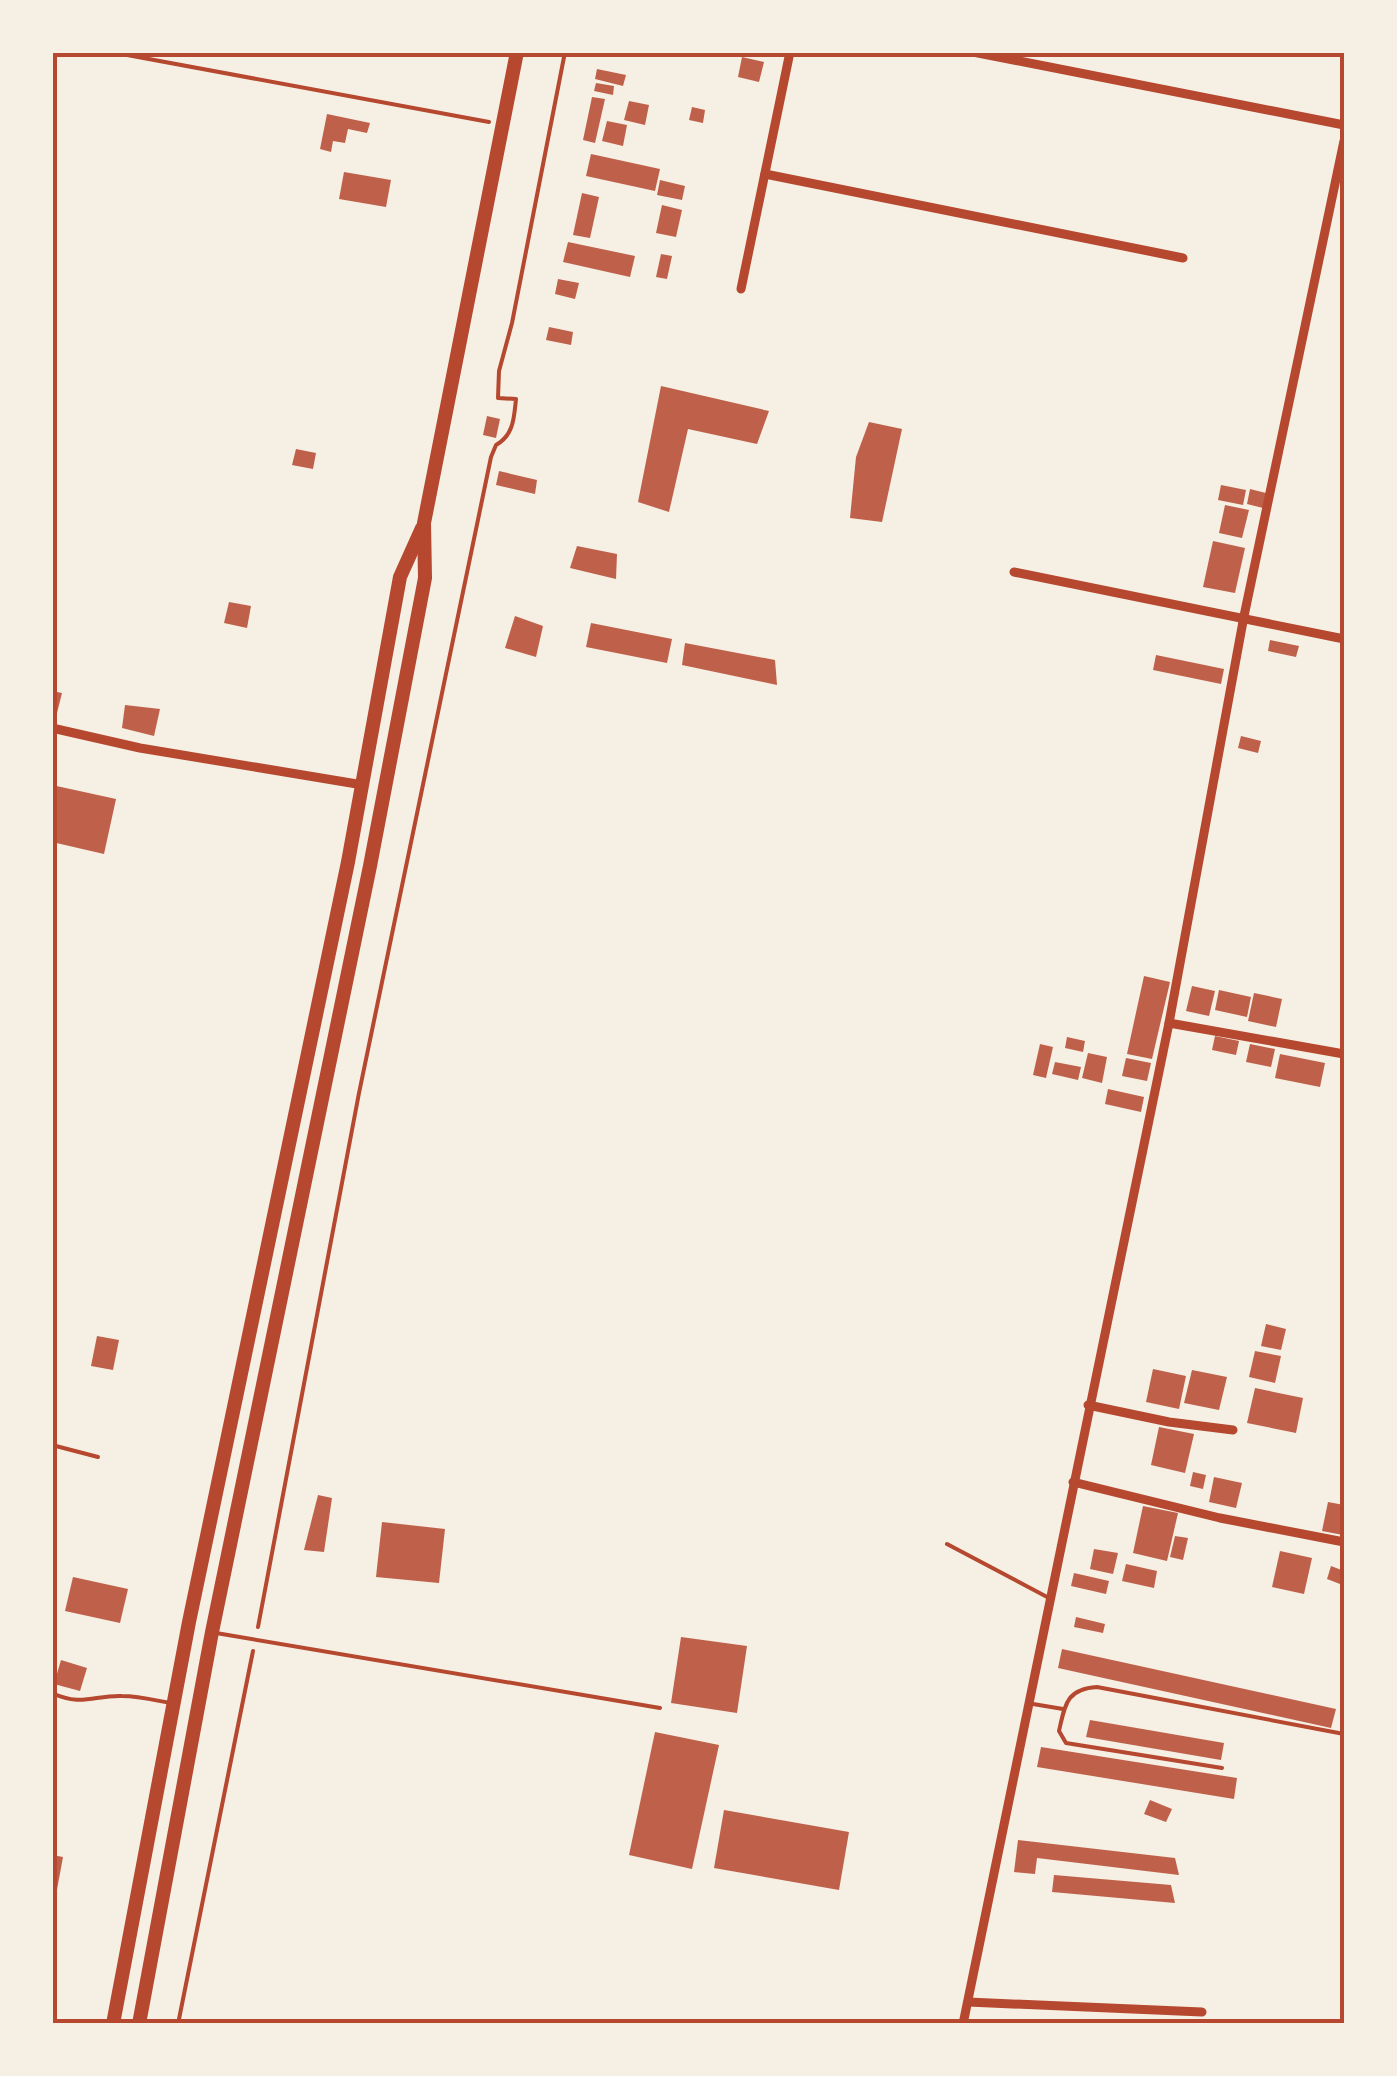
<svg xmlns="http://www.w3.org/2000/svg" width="1397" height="2076" viewBox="0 0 1397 2076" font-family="'Fira Sans',sans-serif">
	<rect width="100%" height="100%" fill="#f6efe4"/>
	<g fill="#bf614a">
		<polygon points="742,57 764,62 759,82 738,77"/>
		<polygon points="597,69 626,75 623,86 595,79"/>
		<polygon points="596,83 614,86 613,95 594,91"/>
		<polygon points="592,97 605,99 595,143 583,140"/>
		<polygon points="629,101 649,105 645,125 624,120"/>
		<polygon points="692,107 705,110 703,123 689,120"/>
		<polygon points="327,114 370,123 367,133 348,129 345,143 333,141 331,152 320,149"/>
		<polygon points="607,121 627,125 623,146 602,141"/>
		<polygon points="591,154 660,169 655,191 586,176"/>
		<polygon points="344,172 391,180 386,207 339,199"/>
		<polygon points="660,180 685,186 682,200 657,195"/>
		<polygon points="582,193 599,197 590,238 573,235"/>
		<polygon points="662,205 682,210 676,237 656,233"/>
		<polygon points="568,242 635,256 630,277 563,262"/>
		<polygon points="661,254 672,256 667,279 656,277"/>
		<polygon points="558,279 579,283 575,299 555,294"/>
		<polygon points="549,327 573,332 571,345 546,340"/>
		<polygon points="661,386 769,411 757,444 688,429 669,512 638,502"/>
		<polygon points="487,416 500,419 496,438 483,435"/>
		<polygon points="869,422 902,429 882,522 850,518 856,457"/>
		<polygon points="296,449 316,453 313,469 292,465"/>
		<polygon points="499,471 537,480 535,494 496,485"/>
		<polygon points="1221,485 1246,490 1243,505 1218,500"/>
		<polygon points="1250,489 1266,493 1263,508 1247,504"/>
		<polygon points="1225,505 1249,510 1242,538 1219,533"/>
		<polygon points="1213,541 1245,548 1235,593 1203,587"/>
		<polygon points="577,546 617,554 616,579 570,568"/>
		<polygon points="229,602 251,606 247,628 224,623"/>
		<polygon points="515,616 543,626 536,657 505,648"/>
		<polygon points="591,623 672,639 667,663 586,647"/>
		<polygon points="1270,640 1299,646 1296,657 1268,651"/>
		<polygon points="685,643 775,660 777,685 682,665"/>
		<polygon points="1156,655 1224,669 1221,684 1153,670"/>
		<polygon points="52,691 62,693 56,717 52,716"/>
		<polygon points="125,705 160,709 154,736 122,728"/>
		<polygon points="1241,736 1261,741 1258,753 1238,748"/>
		<polygon points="52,785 116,799 104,854 52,842"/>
		<polygon points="1144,976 1170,982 1152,1059 1127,1054"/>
		<polygon points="1192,986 1215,991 1209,1016 1186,1011"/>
		<polygon points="1219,990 1251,997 1247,1017 1215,1010"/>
		<polygon points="1254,993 1282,999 1276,1027 1248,1021"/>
		<polygon points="1215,1036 1239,1041 1236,1055 1212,1050"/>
		<polygon points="1067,1037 1085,1041 1083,1052 1065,1048"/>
		<polygon points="1040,1044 1053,1047 1046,1078 1033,1075"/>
		<polygon points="1250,1044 1275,1049 1271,1067 1246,1062"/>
		<polygon points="1088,1053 1107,1057 1102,1083 1082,1078"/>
		<polygon points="1280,1054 1325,1063 1320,1087 1275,1078"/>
		<polygon points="1126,1058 1151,1063 1147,1081 1122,1076"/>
		<polygon points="1055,1062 1081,1067 1078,1080 1052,1074"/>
		<polygon points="1108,1089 1144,1097 1141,1112 1105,1104"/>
		<polygon points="1266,1324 1286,1329 1281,1350 1261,1346"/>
		<polygon points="97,1336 119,1340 113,1370 91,1366"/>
		<polygon points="1255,1351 1281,1356 1275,1383 1249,1377"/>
		<polygon points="1153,1369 1186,1376 1179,1409 1146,1402"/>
		<polygon points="1192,1370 1227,1377 1219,1410 1184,1403"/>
		<polygon points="1255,1388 1303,1398 1296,1433 1247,1423"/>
		<polygon points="1159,1427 1194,1434 1185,1473 1151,1465"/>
		<polygon points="1193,1472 1206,1475 1203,1489 1190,1486"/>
		<polygon points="1214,1477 1242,1483 1236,1508 1209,1502"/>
		<polygon points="318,1495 332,1498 324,1552 304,1550"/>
		<polygon points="1328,1502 1344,1505 1343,1535 1322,1531"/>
		<polygon points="1143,1506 1178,1513 1167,1561 1133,1553"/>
		<polygon points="382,1522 445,1529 439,1583 376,1577"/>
		<polygon points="1175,1536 1188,1538 1183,1560 1170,1557"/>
		<polygon points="1094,1549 1118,1553 1113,1574 1090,1569"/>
		<polygon points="1280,1551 1312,1558 1304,1594 1272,1587"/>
		<polygon points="1126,1564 1157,1571 1154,1588 1122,1581"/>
		<polygon points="1331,1566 1344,1571 1340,1584 1327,1579"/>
		<polygon points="1074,1573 1109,1581 1106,1594 1071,1586"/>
		<polygon points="73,1577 128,1589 120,1623 65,1611"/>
		<polygon points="1076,1617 1105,1624 1103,1633 1074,1627"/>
		<polygon points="681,1637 747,1646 737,1713 671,1703"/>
		<polygon points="1062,1649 1336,1709 1331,1728 1058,1668"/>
		<polygon points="61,1660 87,1668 80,1691 54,1684"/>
		<polygon points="1090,1720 1224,1743 1221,1760 1086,1737"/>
		<polygon points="655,1732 719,1745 692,1869 629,1855"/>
		<polygon points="1041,1747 1237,1778 1234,1799 1037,1767"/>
		<polygon points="1150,1800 1172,1809 1166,1822 1144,1814"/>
		<polygon points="724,1810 849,1832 839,1890 714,1868"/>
		<polygon points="1018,1840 1175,1858 1179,1875 1037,1858 1035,1874 1014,1872"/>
		<polygon points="52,1855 63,1857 56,1895 52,1895"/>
		<polygon points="1054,1875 1171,1885 1175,1903 1052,1892"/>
	</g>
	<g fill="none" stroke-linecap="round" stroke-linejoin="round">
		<g stroke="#b5482f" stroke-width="4">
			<polyline points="111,52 489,122"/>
			<polyline points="52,1445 98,1457"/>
			<path d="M 258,1627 L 359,1093 L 491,457 L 496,445 C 514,435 514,417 516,399 L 498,398 L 499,371 L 512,323 L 565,52"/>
			<polyline points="178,2024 253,1651"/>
		</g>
		<g stroke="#b5482f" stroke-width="4">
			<polyline points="947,1544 1049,1598"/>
			<polyline points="216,1633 660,1708"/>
			<path d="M 52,1693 C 82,1707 94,1695 122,1696 C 138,1696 154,1700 170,1703"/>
			<polyline points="1033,1704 1063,1709"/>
			<path d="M 1222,1768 L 1066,1743 L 1059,1731 C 1065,1705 1066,1689 1097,1687 L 1344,1734"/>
		</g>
		<g stroke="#b5482f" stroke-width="9">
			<polyline points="973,52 1344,125"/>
			<polyline points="765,174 1183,258"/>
			<polyline points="741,289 790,52"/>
			<polyline points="1014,572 1344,639"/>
			<polyline points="52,728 140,748 363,785"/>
			<polyline points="1169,1023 1344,1054"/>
			<polyline points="1088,1405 1169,1422 1233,1430"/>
			<polyline points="1073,1482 1220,1518 1344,1542"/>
			<polyline points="968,2002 1202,2012"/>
			<polyline points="963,2024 1169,1023 1244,616 1344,141"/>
		</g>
		<g stroke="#b5482f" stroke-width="14">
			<polyline points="113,2024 189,1622 348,862 400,577 422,528"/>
			<polyline points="139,2024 212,1632 370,866 425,578 424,523 517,52"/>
		</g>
	</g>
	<rect width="1397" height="2076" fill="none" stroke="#f6efe4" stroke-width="110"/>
	<rect x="55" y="55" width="1287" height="1966" fill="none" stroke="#b5482f" stroke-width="4"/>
</svg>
